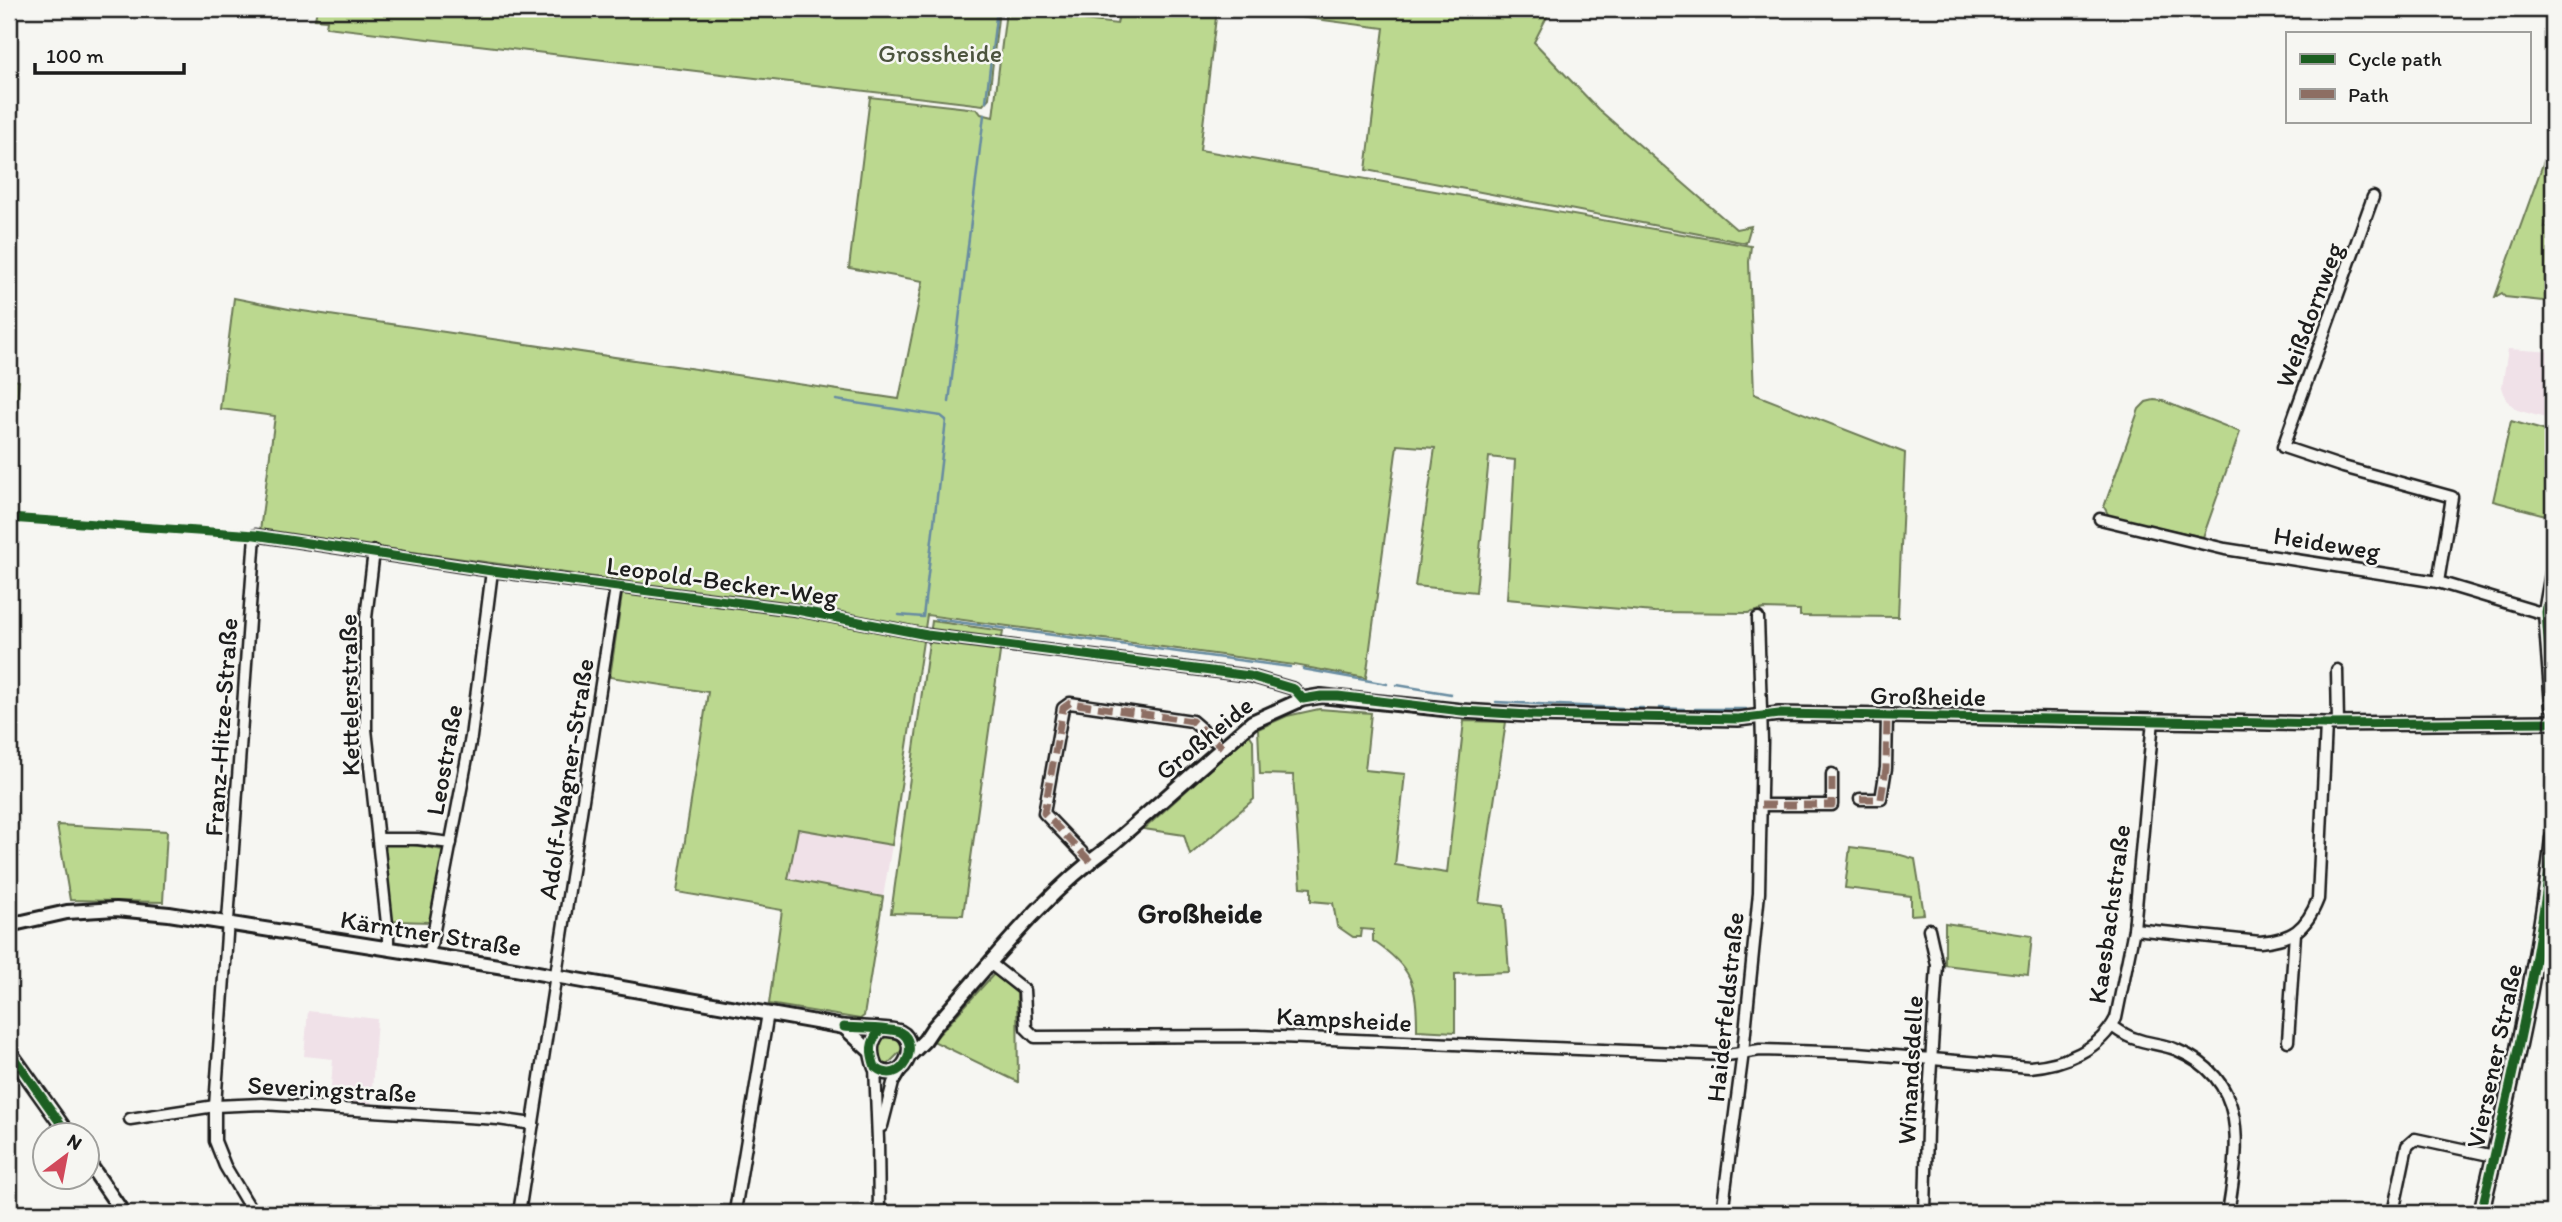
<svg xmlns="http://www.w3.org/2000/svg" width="2562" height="1222" viewBox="0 0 2562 1222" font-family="Itim,sans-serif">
	<rect width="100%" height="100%" fill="#f6f6f2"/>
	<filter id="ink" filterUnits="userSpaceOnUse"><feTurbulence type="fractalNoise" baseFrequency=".0143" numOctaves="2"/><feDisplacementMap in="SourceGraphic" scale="14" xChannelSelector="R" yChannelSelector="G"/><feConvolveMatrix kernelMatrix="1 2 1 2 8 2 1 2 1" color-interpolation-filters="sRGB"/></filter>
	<g filter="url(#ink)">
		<g fill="#f0e1e8">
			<polygon points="2508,349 2553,352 2553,420 2517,410 2506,400 2502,387"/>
			<polygon points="797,828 892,845 883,897 789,880"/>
			<polygon points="308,1011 377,1019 371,1104 330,1101 333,1059 304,1056"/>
		</g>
		<g fill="#bbd88f" stroke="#6c7a56" stroke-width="2">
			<polygon points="317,9 999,9 989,98 983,105 326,27 327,20 315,19"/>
			<polygon points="1120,9 1217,9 1200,150 1751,246 1749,262 1754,394 1905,453 1898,617 1800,616 1800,610 1764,609 1748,613 1654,612 1507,599 1515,460 1489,457 1476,592 1415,586 1435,448 1397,445 1366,678 1294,665 927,615 892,845 798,829 788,879 883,897 864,1016 860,1019 769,1004 782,910 677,892 708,692 610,677 624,581 260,531 275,416 220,409 234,298 289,309 899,399 923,281 849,268 870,97 977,109 981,114 993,117 1006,11 1117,24"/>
			<polygon points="1240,9 1551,9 1534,42 1598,109 1736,229 1751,226 1746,243 1366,170 1384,28"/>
			<polygon points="2553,136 2553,201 2545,227 2553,227 2553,302 2505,297 2502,293 2495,297"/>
			<polygon points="9,379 19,381 9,471"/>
			<polygon points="2154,400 2163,401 2240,432 2203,537 2109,516 2104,507 2139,409 2146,402"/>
			<polygon points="2511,421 2553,433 2553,517 2493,501"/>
			<polygon points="932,621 1003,631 963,915 891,913"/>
			<path d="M 1319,709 L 1371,713 L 1365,770 L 1405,774 L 1395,865 L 1447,873 L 1464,721 L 1506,722 L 1479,903 L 1504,906 L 1509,972 L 1455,974 L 1455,1032 L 1417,1030 C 1417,984 1412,967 1373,941 L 1373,930 L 1361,929 L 1360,937 L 1353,937 L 1337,926 L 1333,903 L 1311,901 L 1311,888 L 1301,887 L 1293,775 L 1260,774 L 1258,729 L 1287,716 Z"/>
			<polygon points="1249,734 1253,740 1254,799 1190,855 1184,835 1144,829"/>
			<polygon points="57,825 167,831 163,902 70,900"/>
			<polygon points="383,845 413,845 443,850 431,922 392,921"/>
			<polygon points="1850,847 1890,852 1915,859 1924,914 1911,915 1911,896 1845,888"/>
			<polygon points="1945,923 2032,936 2028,975 1945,965"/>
			<polygon points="994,974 1017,993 1018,1082 933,1041"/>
			<polygon points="884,1036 898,1039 903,1044 903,1049 884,1068 880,1063 877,1042"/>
		</g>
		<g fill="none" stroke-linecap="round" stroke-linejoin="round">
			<g stroke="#678ca1" stroke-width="2.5">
				<polyline points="986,101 997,9"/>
				<polyline points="836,400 941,416 946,420 923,617 899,615"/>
				<polyline points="949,402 984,115"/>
				<polyline points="935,619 1290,667"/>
				<polyline points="1303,669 1387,684"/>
				<polyline points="1397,685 1451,694"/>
				<polyline points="1496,702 1622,708"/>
				<polyline points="1633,708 1643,708"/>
				<polyline points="1659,708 1684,709"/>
				<polyline points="1695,709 1746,709"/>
				<polyline points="1912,709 1934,710"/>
				<polyline points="1948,710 1985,710"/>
			</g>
			<defs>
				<g id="minor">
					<polyline points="2373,197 2283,447 2343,467 2452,497 2438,582"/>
					<polyline points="2100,519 2225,549 2438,582 2538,612 2546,612"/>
					<polyline points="374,551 366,618 366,729 388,933 388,949"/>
					<polyline points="2337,670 2338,724"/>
					<polyline points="1860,799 1881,799 1886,768 1887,716"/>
					<polyline points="1761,805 1832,805 1832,774"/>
					<polyline points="378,839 418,839 451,843"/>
					<polyline points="1090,861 1044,813 1063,708 1070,703 1192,721 1222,747"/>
					<path d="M 2134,929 L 2260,942 C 2292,939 2306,930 2318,899 L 2326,724"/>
					<polyline points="429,956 471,737 492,571"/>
					<path d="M 991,964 L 1024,990 L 1026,1028 L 1035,1037 L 1257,1036 L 1727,1055 L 1760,1050 L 1858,1053 L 2030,1067 C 2064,1064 2100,1050 2116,1018 L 2134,929 L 2153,720"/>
					<path d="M 2112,1026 C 2119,1031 2127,1037 2136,1039 C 2149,1044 2164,1044 2177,1050 C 2251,1081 2238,1150 2228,1213"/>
					<polyline points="2288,1041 2295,933"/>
					<polyline points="875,1067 878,1140 879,1213"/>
					<polyline points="130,1119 215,1106 262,1104 498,1119 533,1124"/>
					<polyline points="882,1126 893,1083 902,1068"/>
					<polyline points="735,1211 768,1013"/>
					<polyline points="253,1213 225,1166 215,1141 215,1106 255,535 492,571 797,610 927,635 1250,676 1294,689 1303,699"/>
					<polyline points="519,1213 616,587"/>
					<polyline points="1722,1213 1743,1052 1759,893 1762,741 1758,618"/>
					<polyline points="1925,1213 1927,1129 1937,965 1929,929"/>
					<polyline points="2393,1213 2407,1146 2415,1139 2494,1156"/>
				</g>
				<g id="tertiary">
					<path d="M 9,925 L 67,912 L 116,909 L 169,914 L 498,966 L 844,1027 C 855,1028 892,1028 900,1032 C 922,1043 902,1089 875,1067 C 870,1052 869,1043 880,1030"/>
					<polyline points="845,1028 870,1051"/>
					<polyline points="9,1051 68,1134"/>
					<path d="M 909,1056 L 925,1040 L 933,1028 C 989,966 1040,897 1108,848 L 1252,722 L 1303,699 L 1321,696 L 1462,711 L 1529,715 L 1738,719 L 1779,714 L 2326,724 L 2553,722"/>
					<polyline points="88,1162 123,1213"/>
				</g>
				<g id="secondary">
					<polyline points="2553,573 2546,612 2553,706"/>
					<path d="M 2481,1213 C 2510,1088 2539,966 2553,838"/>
				</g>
			</defs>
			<use href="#minor" stroke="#1c1c1c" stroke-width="15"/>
			<use href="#tertiary" stroke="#1c1c1c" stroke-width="18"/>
			<use href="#secondary" stroke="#1c1c1c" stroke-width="19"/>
			<use href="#minor" stroke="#f6f6f2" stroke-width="10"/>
			<use href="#tertiary" stroke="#f6f6f2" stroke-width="12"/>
			<use href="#secondary" stroke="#f6f6f2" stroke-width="14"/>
			<g stroke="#8d6e63" stroke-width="7" stroke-dasharray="14 7" stroke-linecap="butt">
				<polyline points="1860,799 1881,799 1886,768 1887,716"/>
				<polyline points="1761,805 1832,805 1832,774"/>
				<polyline points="1090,861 1044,813 1063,708 1070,703 1192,721 1222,747"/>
			</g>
			<defs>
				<g id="cycleway">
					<polyline points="9,518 255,535 492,571 797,610 927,635 1250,676 1294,689 1303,699 1321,696 1338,696 1462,711 1529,715 1738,719 1779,714 2326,724 2553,722"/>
					<polyline points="2553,573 2546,612 2553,706"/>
					<path d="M 844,1027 C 855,1028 892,1028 900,1032 C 922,1043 902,1089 875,1067 C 870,1052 869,1043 880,1030"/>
					<polyline points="9,1051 68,1134"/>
					<path d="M 2481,1213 C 2510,1088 2539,966 2553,838"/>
				</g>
			</defs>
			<use href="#cycleway" stroke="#f6f6f2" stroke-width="13"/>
			<use href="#cycleway" stroke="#1b5e20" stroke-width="9"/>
		</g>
	</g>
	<g text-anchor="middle" stroke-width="5" stroke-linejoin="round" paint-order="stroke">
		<g font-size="26" fill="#4c543e" stroke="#f6f6f2">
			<text x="940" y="62">Grossheide</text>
		</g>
		<g font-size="26" fill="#1c1c1c" stroke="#f6f6f2">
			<text transform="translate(2309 315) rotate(-70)" y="9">Weißdornweg</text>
			<text transform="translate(2327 543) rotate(9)" y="9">Heideweg</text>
			<text transform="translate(722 581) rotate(8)" y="9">Leopold-Becker-Weg</text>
			<text transform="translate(349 695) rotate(-91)" y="9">Kettelerstraße</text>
			<text transform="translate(1928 696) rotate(1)" y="9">Großheide</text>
			<text transform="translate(221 727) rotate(-86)" y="9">Franz-Hitze-Straße</text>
			<text transform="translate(1204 738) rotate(-39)" y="9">Großheide</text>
			<text transform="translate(444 760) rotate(-80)" y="9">Leostraße</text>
			<text transform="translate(566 779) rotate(-81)" y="9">Adolf-Wagner-Straße</text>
			<text transform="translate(2109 914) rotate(-82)" y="9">Kaesbachstraße</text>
			<text transform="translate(431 933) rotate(9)" y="9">Kärntner Straße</text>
			<text transform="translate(1725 1007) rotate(-84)" y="9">Haiderfeldstraße</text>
			<text transform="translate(1344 1019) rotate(3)" y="9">Kampsheide</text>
			<text transform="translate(2494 1056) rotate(-78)" y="9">Viersener Straße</text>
			<text transform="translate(1910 1070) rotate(-87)" y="9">Winandsdelle</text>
			<text transform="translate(332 1089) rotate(3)" y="9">Severingstraße</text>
		</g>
		<g font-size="28" font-weight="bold" fill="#1c1c1c" stroke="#f6f6f2">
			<text x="1200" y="923">Großheide</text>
		</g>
	</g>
	<rect width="2562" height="1222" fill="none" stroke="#f6f6f2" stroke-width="35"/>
	<rect x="18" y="18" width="2527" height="1187" fill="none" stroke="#1c1c1c" stroke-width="2.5" filter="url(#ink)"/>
	<rect x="2286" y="32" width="245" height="91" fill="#f6f6f2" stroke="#9f9f9c" stroke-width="2"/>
	<rect x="2300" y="54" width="35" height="10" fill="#1b5e20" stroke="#9f9f9c" stroke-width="2"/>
	<text x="2348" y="66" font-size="21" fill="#1c1c1c">Cycle path</text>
	<rect x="2300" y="89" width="35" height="10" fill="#8d6e63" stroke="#9f9f9c" stroke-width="2"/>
	<text x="2348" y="102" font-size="21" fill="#1c1c1c">Path</text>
	<g transform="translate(66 1156) rotate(32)"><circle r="33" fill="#f6f6f2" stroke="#9f9f9c" stroke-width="2"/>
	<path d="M0-5L12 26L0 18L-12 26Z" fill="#d1495b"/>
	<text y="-10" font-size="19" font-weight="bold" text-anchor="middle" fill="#1c1c1c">N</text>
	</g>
	<path d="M35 63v10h149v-10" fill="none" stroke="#1c1c1c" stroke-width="3.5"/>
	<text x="46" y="63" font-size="21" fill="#1c1c1c" stroke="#f6f6f2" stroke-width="5" paint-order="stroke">100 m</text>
</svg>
